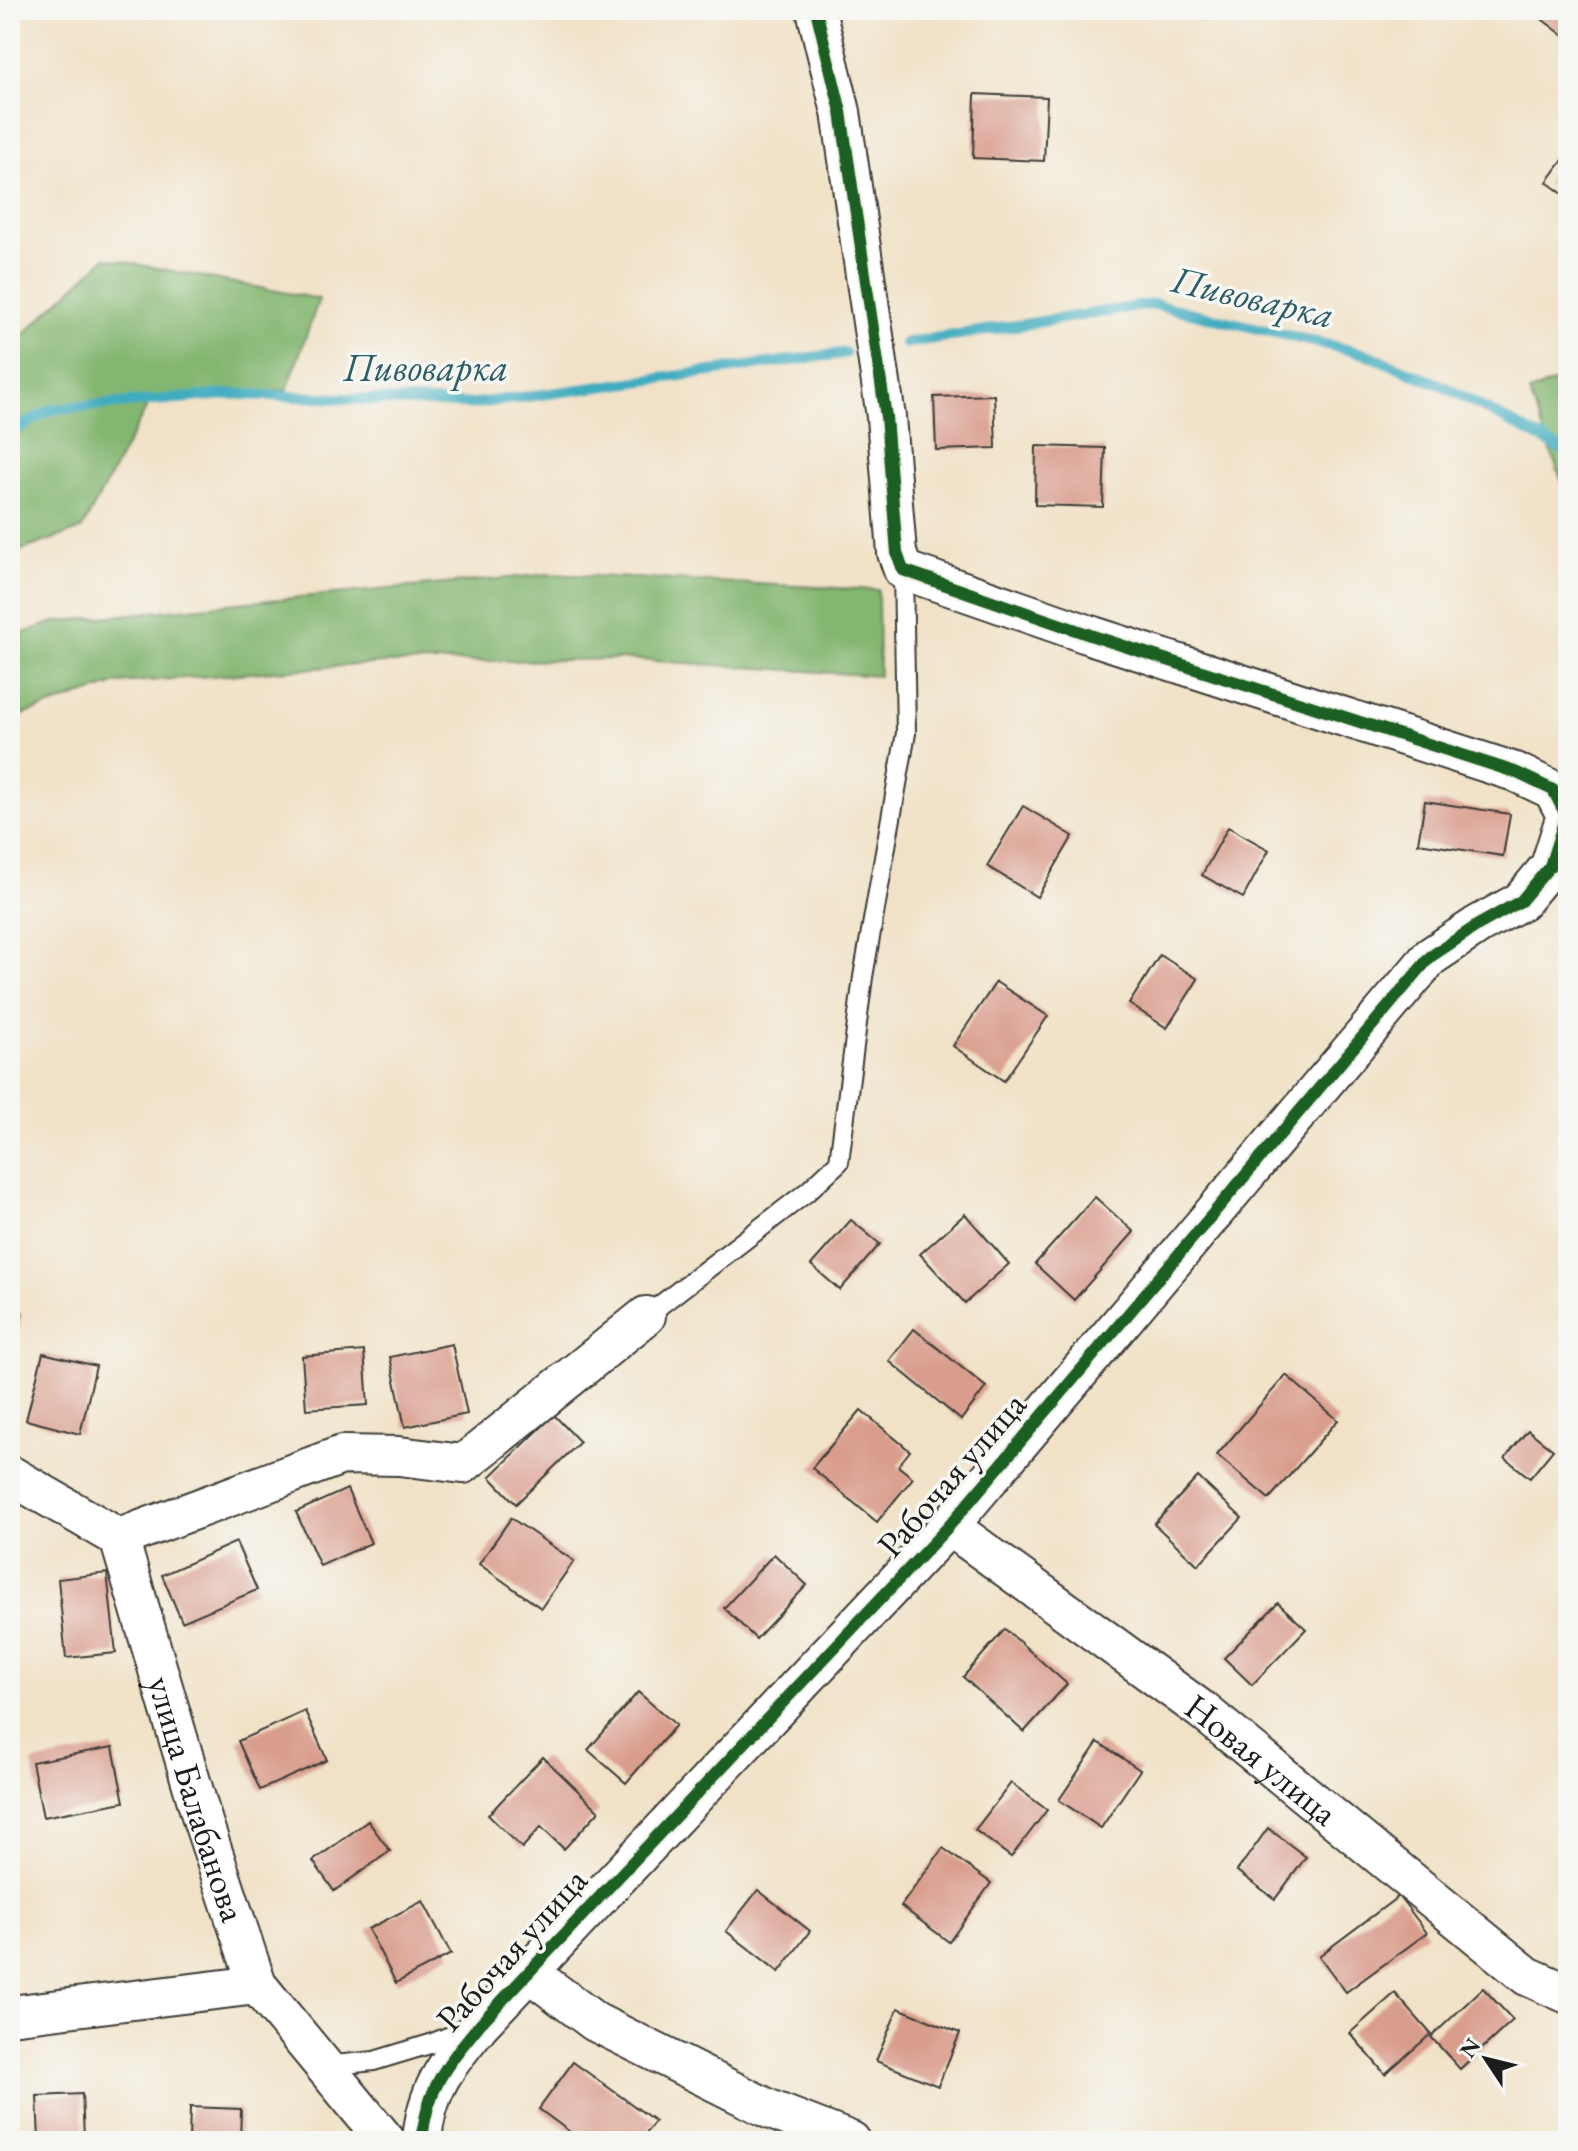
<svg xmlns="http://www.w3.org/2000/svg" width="1578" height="2151" viewBox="0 0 1578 2151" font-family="'EB Garamond',serif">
	<rect width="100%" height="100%" fill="#f6f6f2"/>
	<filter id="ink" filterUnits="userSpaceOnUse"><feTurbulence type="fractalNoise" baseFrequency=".0125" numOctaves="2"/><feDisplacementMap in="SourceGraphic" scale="16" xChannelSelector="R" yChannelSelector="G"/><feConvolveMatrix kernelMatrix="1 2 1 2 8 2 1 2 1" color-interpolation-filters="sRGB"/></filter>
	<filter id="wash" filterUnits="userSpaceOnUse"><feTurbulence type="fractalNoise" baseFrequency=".006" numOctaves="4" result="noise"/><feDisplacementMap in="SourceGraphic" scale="32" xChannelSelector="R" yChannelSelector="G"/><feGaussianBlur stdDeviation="1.8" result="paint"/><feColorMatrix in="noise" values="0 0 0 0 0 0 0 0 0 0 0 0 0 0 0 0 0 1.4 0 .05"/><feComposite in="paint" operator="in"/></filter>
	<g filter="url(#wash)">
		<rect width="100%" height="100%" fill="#f1e2c7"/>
		<g fill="#83b670" stroke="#506946" stroke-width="2">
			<polygon points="105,258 319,299 287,390 150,401 82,529 10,554 10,347"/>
			<polygon points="1568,377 1568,498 1529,392"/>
			<polygon points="551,574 878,590 879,676 625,659 382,663 118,683 10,719 10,638 54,622 248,602"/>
		</g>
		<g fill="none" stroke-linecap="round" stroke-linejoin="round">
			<g stroke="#41acc0" stroke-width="11">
				<polyline points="905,343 1154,304 1366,354 1443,386 1568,453"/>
				<polyline points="10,433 52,409 233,394 473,404 845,353"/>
			</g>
		</g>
		<g id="blocks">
			<g fill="#d99d8d">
				<polygon points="1191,10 1261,10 1261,19 1191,18"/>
				<polygon points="1530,10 1568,10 1568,39"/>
				<polygon points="975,94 1047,97 1044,161 973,158"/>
				<polygon points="1568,153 1568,198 1547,182"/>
				<polygon points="994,395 996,448 936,450 934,397"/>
				<polygon points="1036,446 1105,448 1103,507 1035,505"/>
				<polygon points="1425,801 1510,814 1503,856 1418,843"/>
				<polygon points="1023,806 1073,836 1037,897 987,866"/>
				<polygon points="1228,827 1269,850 1243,898 1202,875"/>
				<polygon points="1160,955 1198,979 1167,1028 1129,1004"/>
				<polygon points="996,982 1048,1016 1004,1081 953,1046"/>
				<polygon points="1095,1197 1134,1232 1074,1300 1035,1264"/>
				<polygon points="965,1214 1009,1264 965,1303 920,1254"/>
				<polygon points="851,1220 880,1244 840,1290 811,1265"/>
				<polygon points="10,1311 22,1313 11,1369 10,1369"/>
				<polygon points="914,1329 986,1387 961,1420 889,1361"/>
				<polygon points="452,1344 467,1414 405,1427 390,1357"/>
				<polygon points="364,1351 368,1405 306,1409 302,1356"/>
				<polygon points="43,1353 96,1366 80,1434 26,1420"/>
				<polygon points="1286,1375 1338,1420 1269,1499 1217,1455"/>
				<polygon points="861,1410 910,1451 898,1466 913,1478 877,1522 812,1468"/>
				<polygon points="554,1415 580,1442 516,1504 490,1477"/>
				<polygon points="1528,1430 1553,1450 1530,1478 1505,1458"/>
				<polygon points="1198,1477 1242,1518 1198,1565 1154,1524"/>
				<polygon points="347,1489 371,1543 320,1566 296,1512"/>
				<polygon points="511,1518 574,1561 541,1608 479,1564"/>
				<polygon points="236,1542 257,1590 182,1622 162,1575"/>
				<polygon points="774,1554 807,1585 756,1639 724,1608"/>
				<polygon points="107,1573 116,1653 66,1658 58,1579"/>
				<polygon points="1278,1603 1306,1629 1252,1685 1224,1658"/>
				<polygon points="1005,1629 1067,1684 1024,1732 963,1677"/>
				<polygon points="638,1692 676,1725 626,1783 588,1750"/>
				<polygon points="305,1711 327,1760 260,1790 238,1741"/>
				<polygon points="1098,1742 1140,1770 1101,1828 1059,1800"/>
				<polygon points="113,1747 124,1802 43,1817 32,1762"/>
				<polygon points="543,1757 599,1811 564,1849 541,1827 522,1848 488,1815"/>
				<polygon points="1011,1783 1047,1810 1011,1857 975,1830"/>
				<polygon points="368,1821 390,1851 334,1891 313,1861"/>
				<polygon points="1268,1828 1306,1857 1275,1899 1237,1871"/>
				<polygon points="943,1848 991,1883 949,1942 901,1906"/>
				<polygon points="758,1890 810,1931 779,1972 726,1931"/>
				<polygon points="1399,1896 1427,1933 1346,1992 1319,1956"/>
				<polygon points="423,1901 451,1954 396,1983 368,1929"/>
				<polygon points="1483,1988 1513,2020 1460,2069 1431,2037"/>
				<polygon points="1395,1993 1431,2034 1385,2074 1350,2033"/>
				<polygon points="898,2008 960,2033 938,2086 876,2061"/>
				<polygon points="573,2062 655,2121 640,2141 582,2141 539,2109"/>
				<polygon points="82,2094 84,2138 39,2140 37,2096"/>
				<polygon points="190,2107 241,2109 240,2141 189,2141"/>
			</g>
		</g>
	</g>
	<g filter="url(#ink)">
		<use href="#blocks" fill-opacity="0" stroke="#3c3a36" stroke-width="2"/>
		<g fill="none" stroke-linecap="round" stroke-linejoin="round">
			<defs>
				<g id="lane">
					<polyline points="646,1316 807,1192 839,1162 863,977 906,733 903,570"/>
					<polyline points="325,2066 374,2061 430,2044 465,2030"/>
				</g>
				<g id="street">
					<path id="s1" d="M 10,1475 L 119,1538 L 203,1822 L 257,1985 L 386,2141"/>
					<path id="s2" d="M 949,1526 L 1203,1711 L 1527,1976 L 1568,1994"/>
					<polyline points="119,1538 342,1455 399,1456 463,1464 646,1316"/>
					<polyline points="527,1971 595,2022 769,2109 851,2141"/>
					<polyline points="10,2015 257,1985"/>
					<path d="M 422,2141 C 426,2088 448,2063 480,2024 L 949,1526 L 1430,957 L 1478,925 L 1521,901 L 1550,866 L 1566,815 L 1553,790 L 1515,772 L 1093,636 L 903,570 L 897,553 L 886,417 L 841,112 L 816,10"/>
				</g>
			</defs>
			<use href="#lane" stroke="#3c3a36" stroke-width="22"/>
			<use href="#street" stroke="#3c3a36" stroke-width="42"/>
			<use href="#lane" stroke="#fff" stroke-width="18"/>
			<use href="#street" stroke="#fff" stroke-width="38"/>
			<defs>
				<path id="cycleway" d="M 422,2141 C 426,2088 448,2063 480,2024 L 949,1526 L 1430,957 L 1478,925 L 1521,901 L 1550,866 L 1566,815 L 1553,790 L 1515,772 L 1093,636 L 903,570 L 897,553 L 886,417 L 841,112 L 816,10"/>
			</defs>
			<use href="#cycleway" stroke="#f6f6f2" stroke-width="17"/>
			<use href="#cycleway" stroke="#1b5e20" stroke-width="12"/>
		</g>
	</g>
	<g text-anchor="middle" stroke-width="7" stroke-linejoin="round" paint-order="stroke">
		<g font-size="36" fill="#1c1c1c" stroke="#f6f6f2">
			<text transform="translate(951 1474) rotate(-49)" y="13">Рабочая улица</text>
			<text dy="13" stroke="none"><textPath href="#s2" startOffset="390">Новая улица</textPath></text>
			<text dy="13" stroke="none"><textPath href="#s1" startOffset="398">улица Балабанова</textPath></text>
			<text transform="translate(511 1949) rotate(-48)" y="13">Рабочая улица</text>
		</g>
		<g font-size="38" font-style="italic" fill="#2d5d66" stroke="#f6f6f2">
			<text transform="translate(1253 297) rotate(13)" y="13">Пивоварка</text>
			<text x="426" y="380">Пивоварка</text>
		</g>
	</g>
	<rect width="1578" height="2151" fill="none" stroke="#f6f6f2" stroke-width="40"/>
	<g transform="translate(1486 2059) rotate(305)" stroke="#f6f6f2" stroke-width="6" paint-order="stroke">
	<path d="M0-6L14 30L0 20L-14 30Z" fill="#1c1c1c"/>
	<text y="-12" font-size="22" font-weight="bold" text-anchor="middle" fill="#1c1c1c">N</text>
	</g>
</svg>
